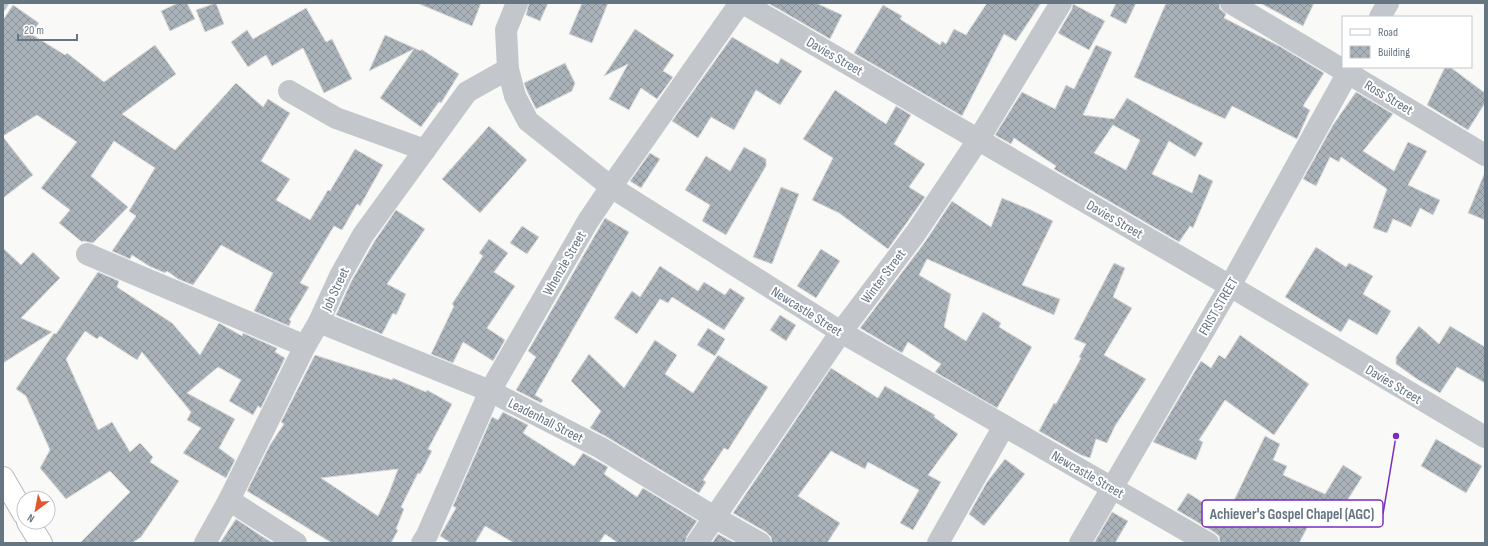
<svg xmlns="http://www.w3.org/2000/svg" width="1488" height="546" viewBox="0 0 1488 546" font-family="'Sofia Sans Condensed',sans-serif">
	<defs>
		<pattern id="building-cross-hatch" width="8" height="8" patternUnits="userSpaceOnUse"><rect width="8" height="8" fill="#a9b2b8"/><path d="M0 0l8 8M0 8l8-8" fill="none" stroke="#8d959b"/></pattern>
	</defs>
	<rect width="100%" height="100%" fill="#f9faf7"/>
	<g fill="none" stroke-linecap="round" stroke-linejoin="round">
		<polyline stroke="#bac6ca" stroke-width="6" points="3,8 6,3"/>
	</g>
	<g fill="url(#building-cross-hatch)" stroke="#dbdbd9" fill-rule="evenodd">
		<polygon points="178,3 187,3 195,19 170,31 161,11"/>
		<polygon points="216,3 224,24 205,32 196,10"/>
		<polygon points="417,3 481,3 472,26"/>
		<polygon points="529,3 548,3 540,21 526,15"/>
		<polygon points="582,3 608,3 592,43 569,34"/>
		<polygon points="768,3 816,3 842,15 830,39"/>
		<polygon points="987,3 1041,3 1016,41 1004,34 962,116 854,53 883,5 902,16 900,19 940,45 942,41 946,44 954,29 966,35"/>
		<polygon points="1116,3 1136,3 1126,24 1110,16"/>
		<polygon points="1166,3 1219,3 1220,9 1226,14 1224,18 1281,47 1324,73 1303,106 1310,110 1297,139 1232,106 1225,119 1134,77"/>
		<polygon points="1260,3 1314,3 1303,26"/>
		<polygon points="1073,4 1105,21 1089,50 1058,33 1072,9"/>
		<polygon points="13,5 39,23 31,34 65,55 67,53 104,82 155,45 176,74 122,114 175,150 236,83 263,107 268,99 290,113 261,161 290,179 276,200 310,220 328,190 330,191 355,149 383,165 360,206 357,204 342,230 334,226 300,283 309,287 289,320 291,321 289,326 254,311 273,273 221,245 193,285 178,279 167,271 165,273 149,266 132,255 130,259 112,251 136,216 129,211 155,168 114,141 91,176 128,207 93,243 83,241 82,242 59,223 70,210 41,188 77,142 37,115 3,136 3,20"/>
		<polygon points="306,8 326,42 332,39 352,79 324,93 303,48 272,66 266,55 248,67 231,42 247,30 253,39"/>
		<polygon points="635,29 674,55 663,71 673,77 657,99 641,88 629,110 609,99 628,64 604,76"/>
		<polygon points="385,35 421,51 421,49 459,74 441,103 439,102 421,127 380,98 414,49 369,71"/>
		<polygon points="732,37 778,64 781,58 802,71 780,105 756,90 734,130 711,117 698,138 672,121"/>
		<path d="M 1096,45 L 1112,52 L 1083,115 L 1114,119 L 1127,98 L 1203,143 L 1195,157 L 1169,141 L 1152,174 L 1192,193 L 1199,174 L 1213,181 L 1193,228 L 1190,226 L 1179,242 L 1054,169 L 1056,166 L 1014,138 L 1011,144 L 995,135 L 1022,92 L 1055,109 L 1066,85 L 1074,89 ZM 1113,125 L 1140,140 L 1126,170 L 1094,153 Z"/>
		<polygon points="565,63 575,83 572,91 536,109 527,91 524,83"/>
		<polygon points="1445,67 1450,67 1485,93 1485,103 1468,130 1427,105"/>
		<polygon points="835,90 886,124 896,106 911,115 894,144 925,164 909,187 925,197 888,249 839,213 812,200 833,158 803,139"/>
		<polygon points="1356,92 1393,114 1363,151 1394,171 1408,142 1427,151 1408,185 1440,200 1433,215 1420,208 1411,227 1393,219 1387,233 1373,228 1387,189 1341,157 1339,162 1330,157 1316,186 1303,179 1333,125"/>
		<polygon points="489,126 527,160 480,213 442,179"/>
		<polygon points="3,137 33,175 3,198"/>
		<polygon points="744,147 766,159 766,166 726,235 702,221 710,205 685,190 706,156 730,171"/>
		<polygon points="650,153 660,159 641,188 630,181"/>
		<polygon points="1485,172 1485,220 1468,213"/>
		<polygon points="781,187 799,194 772,264 753,257"/>
		<polygon points="1002,198 1031,210 1053,221 1022,285 1060,299 1054,315 927,259 919,275 951,294 944,327 966,341 983,312 1001,323 999,327 1032,347 997,408 935,372 941,364 908,342 902,353 860,328 925,242 952,201 991,227"/>
		<polygon points="396,210 425,229 387,284 406,294 396,315 393,313 382,334 336,315 351,282 374,242"/>
		<polygon points="605,218 629,232 535,395 543,400 541,403 516,390 536,357 528,351"/>
		<polygon points="522,226 539,237 527,254 510,243"/>
		<polygon points="489,239 508,253 494,272 515,286 487,328 505,340 493,361 463,342 453,363 431,354 454,306 452,304 483,256 479,253"/>
		<polygon points="1316,247 1346,267 1349,263 1373,276 1363,294 1391,311 1377,335 1349,319 1341,332 1285,297"/>
		<polygon points="3,248 21,265 33,252 60,278 21,318 52,332 3,363"/>
		<polygon points="821,249 840,261 816,298 797,286"/>
		<polygon points="1114,263 1125,268 1113,297 1132,308 1104,355 1146,379 1115,426 1107,443 1096,439 1090,458 1081,455 1039,431 1054,403 1056,404 1081,358 1079,357 1086,344 1074,339"/>
		<polygon points="660,266 698,291 704,282 725,295 730,288 745,298 724,330 672,297 668,303 660,299 637,334 614,318 632,291 640,297"/>
		<polygon points="98,272 119,281 117,287 172,323 200,355 219,323 242,336 243,333 277,348 275,352 285,358 261,408 258,406 253,415 229,401 241,380 218,367 187,393 235,419 219,448 235,460 226,478 183,453 201,428 187,420 191,412 142,352 137,360 100,336 97,339 85,331 66,359 98,430 112,422 130,452 140,443 153,457 150,462 179,481 141,537 132,543 80,543 130,492 110,471 66,499 40,468 50,450 26,396 16,389 54,333 56,334"/>
		<polygon points="780,315 796,325 786,341 770,330"/>
		<polygon points="1419,326 1439,344 1450,326 1485,347 1485,383 1457,367 1440,393 1417,379 1396,364 1396,357"/>
		<polygon points="708,328 725,339 715,356 697,345"/>
		<polygon points="1240,335 1309,384 1274,435 1225,400 1199,440 1203,442 1196,460 1153,442 1201,361 1211,368 1219,355 1225,359"/>
		<polygon points="655,340 677,355 665,374 693,393 718,355 768,387 728,450 724,448 703,480 706,482 699,493 607,437 590,428 601,411 571,381 589,354 624,388"/>
		<path d="M 315,355 L 392,380 L 393,378 L 426,392 L 427,390 L 452,404 L 428,449 L 432,451 L 420,474 L 418,473 L 401,507 L 404,509 L 396,529 L 398,530 L 391,543 L 332,543 L 247,491 L 270,445 L 284,424 L 281,422 ZM 398,469 L 389,493 L 378,516 L 321,478 Z"/>
		<polygon points="831,368 878,398 885,386 935,415 934,417 958,434 928,475 941,482 913,530 900,523 919,490 868,462 865,469 831,451 798,496 840,523 827,543 772,543 771,537 766,532 733,513"/>
		<polygon points="503,412 528,425 523,433 574,466 583,453 608,467 604,474 637,497 643,488 697,521 687,536 685,543 618,543 605,534 599,543 514,543 485,526 475,543 451,543 440,536 456,508 453,506 492,417 498,420"/>
		<polygon points="1265,436 1280,444 1273,460 1287,466 1283,475 1325,494 1343,465 1362,477 1345,504 1336,524 1314,515 1299,543 1220,543 1219,536 1214,532 1177,510 1188,493 1226,517"/>
		<polygon points="1436,439 1482,466 1466,493 1421,466"/>
		<polygon points="1005,459 1025,474 984,526 969,514 987,482"/>
		<polygon points="1112,512 1128,521 1115,543 1094,543"/>
		<polygon points="236,519 263,537 273,543 220,543"/>
		<polygon points="718,534 735,543 712,543"/>
	</g>
	<g fill="none" stroke-linecap="round" stroke-linejoin="round">
		<defs>
			<g id="major">
				<polyline points="3,478 24,514"/>
				<polyline points="28,522 41,543"/>
			</g>
		</defs>
		<use href="#major" stroke="#b4b9bd" stroke-width="24"/>
		<g stroke="#c3c7cb" stroke-width="22">
			<polyline points="517,3 506,30 508,69 515,96 528,121 611,187 841,332 1208,543"/>
			<polyline points="743,3 1230,286 1485,437"/>
			<polyline points="1231,3 1485,155"/>
			<polyline points="1380,17 1388,3"/>
			<polyline points="289,91 336,118 425,150"/>
			<polyline points="87,254 305,346"/>
			<polyline points="319,322 490,391 601,448 714,517 760,543"/>
			<polyline points="229,500 296,543"/>
			<polyline points="205,543 229,500 305,346 319,322 340,276 363,235 467,92 508,69"/>
			<polyline points="422,543 427,535 490,391 588,221 611,187 740,3"/>
			<polyline points="697,543 841,332 915,234 978,140 1061,3"/>
			<polyline points="938,543 1004,426"/>
			<polyline points="1080,543 1230,286 1351,67"/>
		</g>
		<use href="#major" stroke="#fff" stroke-width="22"/>
	</g>
	<g text-anchor="middle" stroke-width="4" stroke-linejoin="round" paint-order="stroke">
		<g font-size="14" fill="#657582" stroke="#fff">
			<text transform="translate(835 56) rotate(30)" y="5">Davies Street</text>
			<text transform="translate(1389 97) rotate(31)" y="5">Ross Street</text>
			<text transform="translate(1115 219) rotate(30)" y="5">Davies Street</text>
			<text transform="translate(564 263) rotate(-60)" y="5">Whenzle Street</text>
			<text transform="translate(883 276) rotate(-53)" y="5">Winter Street</text>
			<text transform="translate(335 289) rotate(-65)" y="5">Job Street</text>
			<text transform="translate(1218 306) rotate(-60)" y="5">FRIST STREET</text>
			<text transform="translate(807 311) rotate(32)" y="5">Newcastle Street</text>
			<text transform="translate(1394 384) rotate(31)" y="5">Davies Street</text>
			<text transform="translate(546 420) rotate(27)" y="5">Leadenhall Street</text>
			<text transform="translate(1088 474) rotate(30)" y="5">Newcastle Street</text>
		</g>
	</g>
	<path fill="none" stroke="#7b2cbf" stroke-width="1.5" d="M1396 436L1383 514"/>
	<circle fill="#7b2cbf" stroke="#fff" stroke-width="1.5" cx="1396" cy="436" r="4"/>
	<rect fill="#fff" stroke="#7b2cbf" stroke-width="1.5" x="1202" y="500" width="181" height="27" rx="4"/>
	<g font-size="15" text-anchor="middle" font-weight="bold" fill="#657582">
		<text x="1292" y="519">Achiever's Gospel Chapel (AGC)</text>
	</g>
	<rect width="1488" height="546" fill="none" stroke="#657582" stroke-width="8"/>
	<rect x="1342" y="16" width="130" height="52" fill="#ffffff" stroke="#c1c8cd"/>
	<rect x="1350" y="29" width="20" height="6" fill="#ffffff" stroke="#c1c8cd"/>
	<text x="1378" y="36" font-size="12" fill="#657582">Road</text>
	<rect x="1350" y="46" width="20" height="12" fill="url(#building-cross-hatch)" stroke="#c1c8cd"/>
	<text x="1378" y="56" font-size="12" fill="#657582">Building</text>
	<g transform="translate(36 510) rotate(212)"><circle r="19" fill="#ffffff" stroke="#c1c8cd"/>
	<path d="M0-3L7 15L0 10L-7 15Z" fill="#e3572d"/>
	<text y="-6" font-size="11" font-weight="bold" text-anchor="middle" fill="#657582">N</text>
	</g>
	<path d="M18 34v6h59v-6" fill="none" stroke="#657582" stroke-width="2"/>
	<text x="24" y="34" font-size="12" fill="#657582" stroke="#ffffff" stroke-width="3" paint-order="stroke">20 m</text>
</svg>
